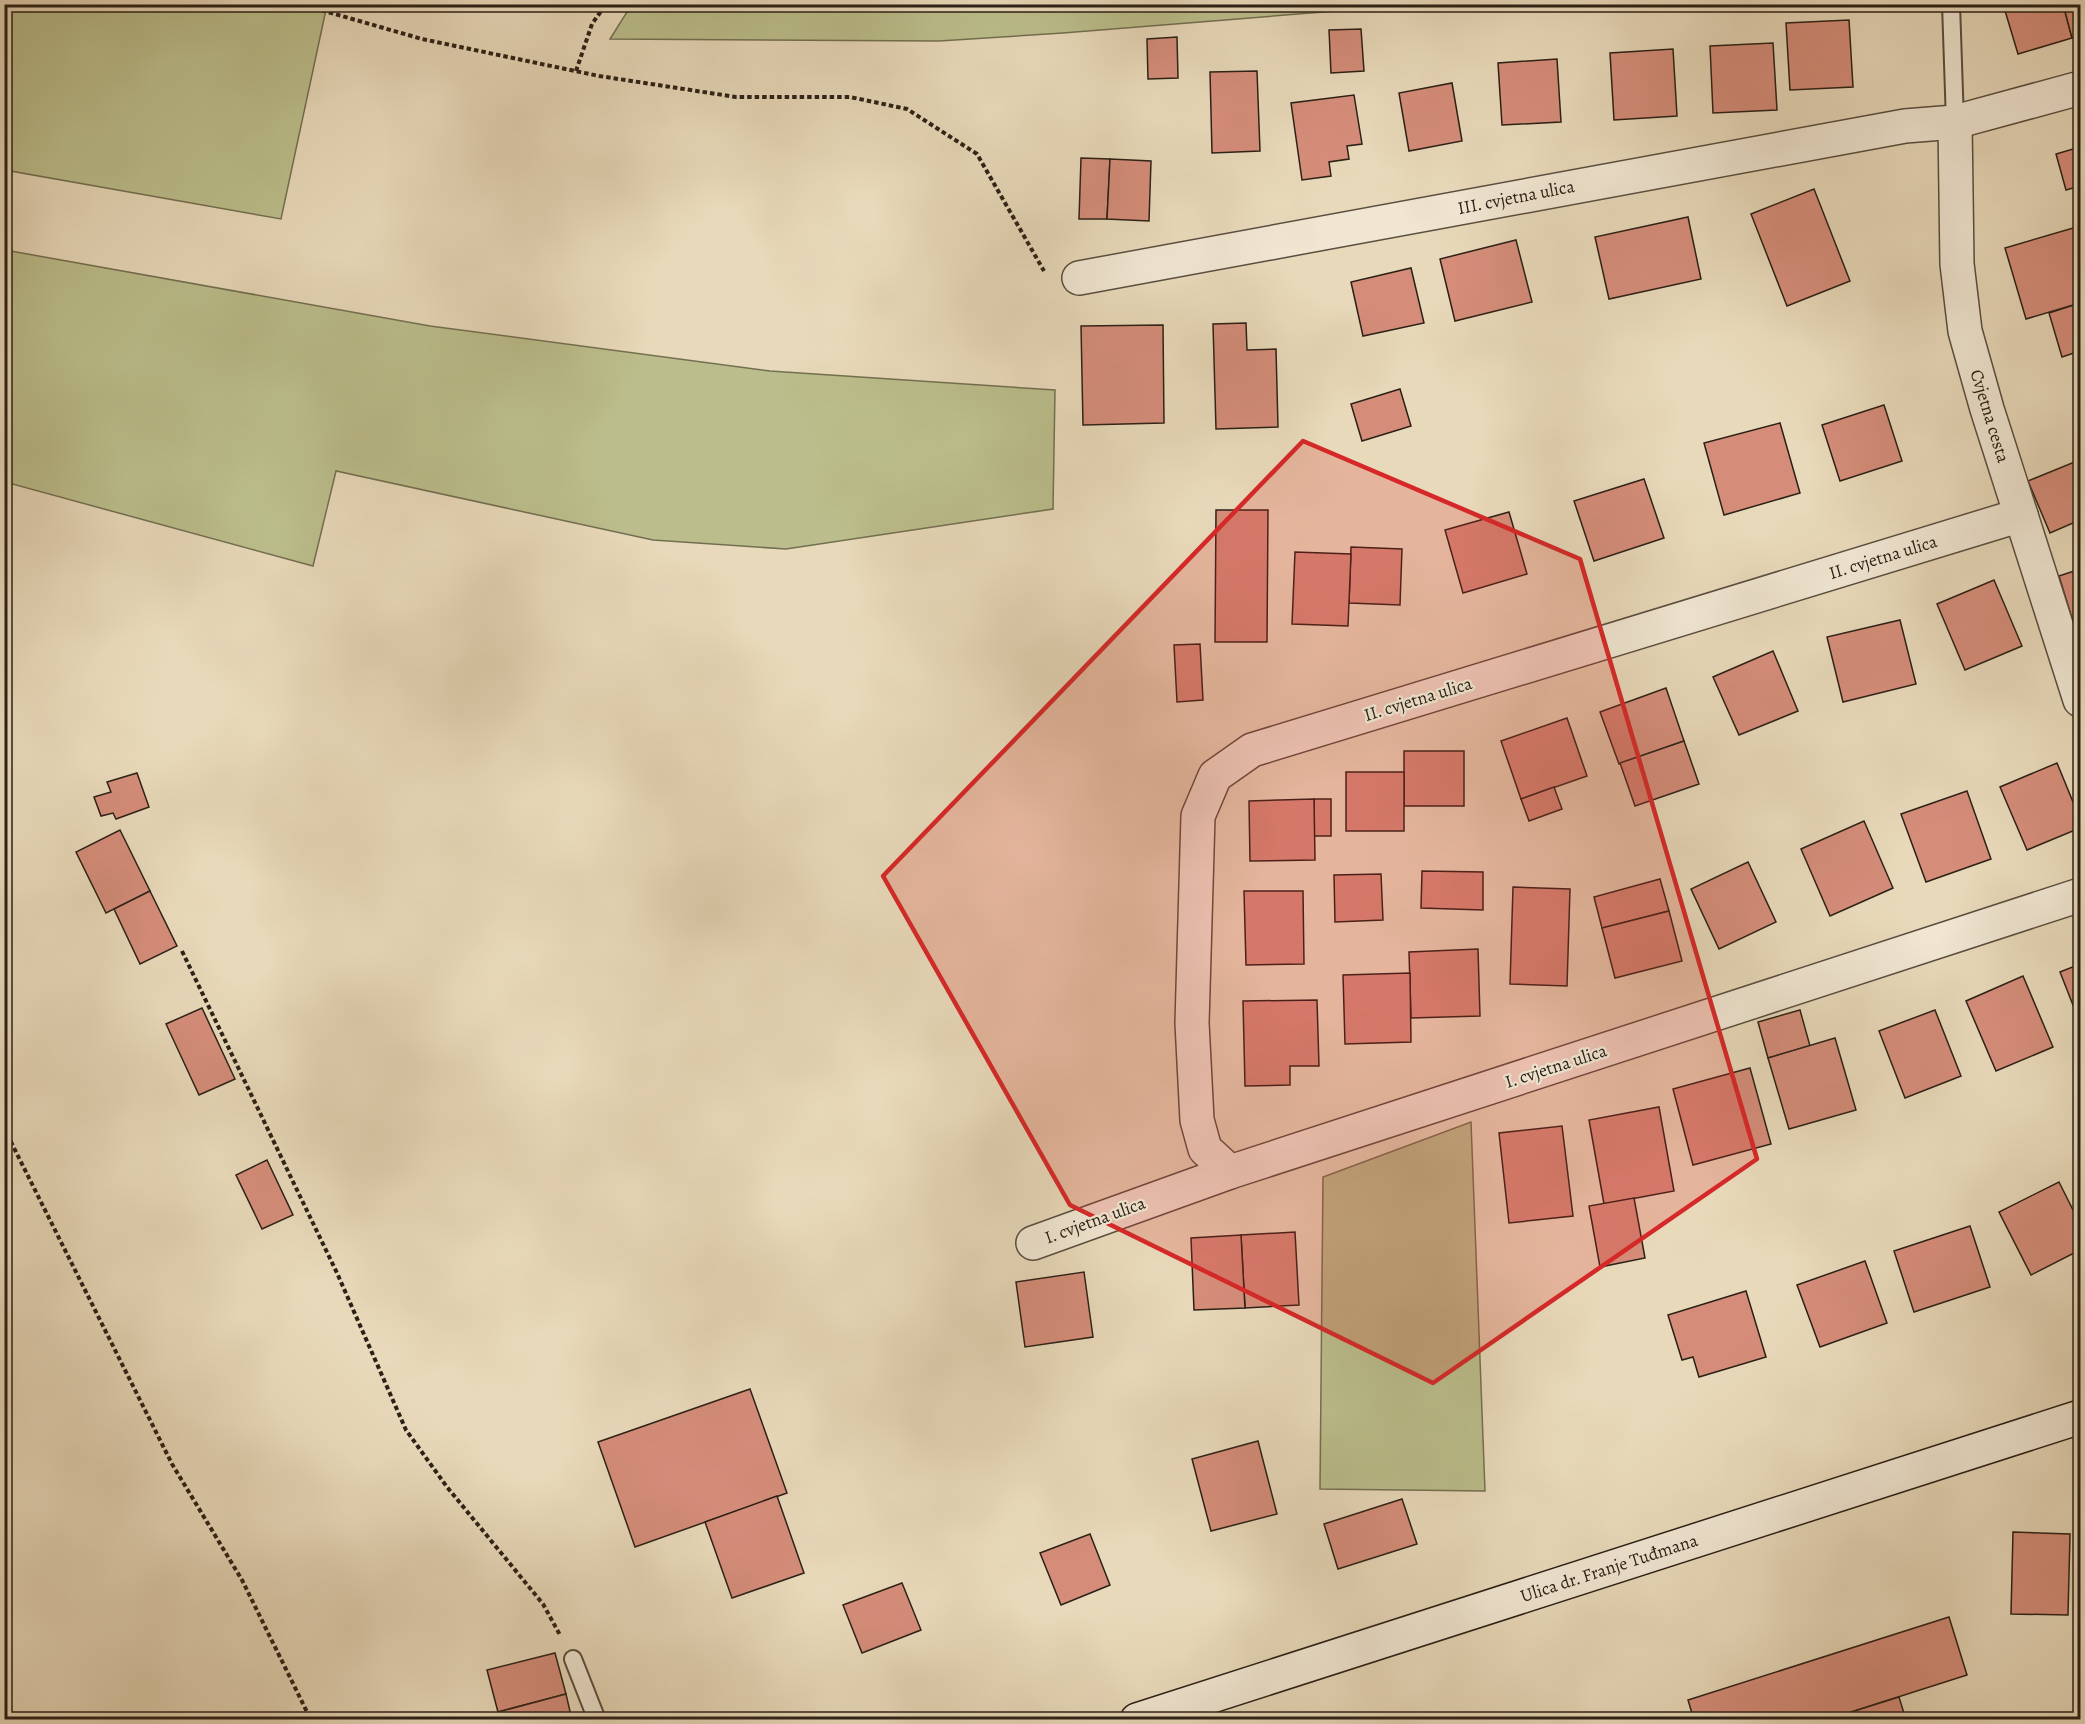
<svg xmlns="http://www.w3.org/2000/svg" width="2085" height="1724" viewBox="0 0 2085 1724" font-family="Alegreya,serif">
	<rect width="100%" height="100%" fill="#e8d9ba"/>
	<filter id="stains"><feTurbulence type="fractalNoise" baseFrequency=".00333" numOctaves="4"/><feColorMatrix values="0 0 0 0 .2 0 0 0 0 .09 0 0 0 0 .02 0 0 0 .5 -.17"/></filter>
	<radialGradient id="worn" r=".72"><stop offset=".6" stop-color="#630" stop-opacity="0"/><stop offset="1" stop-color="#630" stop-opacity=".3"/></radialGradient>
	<g fill="#bbbe8c" stroke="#736f51" stroke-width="1.5">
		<polygon points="632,4 1410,4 1410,5 1063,33 939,41 610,39"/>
		<polygon points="4,5 327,5 281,219 5,170"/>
		<polygon points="5,250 430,326 770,371 1055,390 1053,509 786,549 653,540 336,471 313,566 5,482"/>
		<polygon points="1471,1122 1485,1491 1320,1489 1323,1177"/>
	</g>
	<g fill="#d58d7a" stroke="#2b2016" stroke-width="1.5">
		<polygon points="2003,4 2063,4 2072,38 2018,54"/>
		<polygon points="2063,4 2080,4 2080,36 2072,38"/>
		<polygon points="1849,20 1853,87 1790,90 1786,23"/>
		<polygon points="1361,29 1364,71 1331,73 1329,30"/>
		<polygon points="1177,37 1178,78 1148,79 1147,39"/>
		<polygon points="1773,43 1777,110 1713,113 1710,46"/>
		<polygon points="1673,49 1677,116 1614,120 1610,53"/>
		<polygon points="1557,59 1561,122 1502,125 1498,63"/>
		<polygon points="1257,71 1260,151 1212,153 1210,72"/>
		<polygon points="1452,83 1462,141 1409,151 1399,93"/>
		<polygon points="1354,95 1362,144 1347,146 1349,159 1329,162 1331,176 1302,180 1291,103"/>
		<polygon points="2080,147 2080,186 2066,190 2056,154"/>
		<polygon points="1081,158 1110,159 1107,219 1079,219"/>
		<polygon points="1110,159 1151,161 1149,221 1107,219"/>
		<polygon points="1814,189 1850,281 1787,306 1751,214"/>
		<polygon points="1688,217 1701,279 1609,299 1595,237"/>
		<polygon points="2080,226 2080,303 2026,319 2005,248"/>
		<polygon points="1516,240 1532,302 1455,321 1440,259"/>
		<polygon points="1411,268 1424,323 1363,336 1351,282"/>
		<polygon points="2080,303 2080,351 2062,357 2049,313"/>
		<polygon points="1246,323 1247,350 1276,349 1278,427 1216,429 1213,324"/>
		<polygon points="1163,325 1164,423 1083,425 1081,326"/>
		<polygon points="1400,389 1411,426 1362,441 1351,404"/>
		<polygon points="1884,405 1902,461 1840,481 1822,425"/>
		<polygon points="1780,423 1800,493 1724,515 1704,443"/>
		<polygon points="2077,461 2080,469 2080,520 2050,533 2028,481"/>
		<polygon points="1644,479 1664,538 1594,561 1574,501"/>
		<polygon points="1216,510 1268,510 1267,642 1215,642"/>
		<polygon points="1509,512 1527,574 1463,593 1445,530"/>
		<polygon points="1351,547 1402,549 1400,605 1349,603"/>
		<polygon points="1295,552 1351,554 1348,626 1292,624"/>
		<polygon points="2080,569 2080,637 2078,638 2059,576"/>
		<polygon points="1994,580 2022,646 1965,670 1937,604"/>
		<polygon points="1900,620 1916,684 1843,702 1827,637"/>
		<polygon points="1200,644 1203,700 1177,702 1174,645"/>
		<polygon points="1773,651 1798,711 1739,735 1713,677"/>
		<polygon points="1666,688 1684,741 1619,764 1600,712"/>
		<polygon points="1567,718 1587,776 1521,799 1501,741"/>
		<polygon points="1684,741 1699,784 1635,806 1620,763"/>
		<rect x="1404" y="751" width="60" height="55"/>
		<polygon points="2057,763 2080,819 2080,828 2027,850 2000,787"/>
		<rect x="1346" y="772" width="58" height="59"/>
		<polygon points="137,773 149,807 116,819 113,813 101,816 94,797 111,792 107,782"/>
		<polygon points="1554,787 1562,809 1529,821 1521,799"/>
		<polygon points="1967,791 1991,859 1926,882 1901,814"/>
		<rect x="1314" y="799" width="17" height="37"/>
		<polygon points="1314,799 1315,860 1250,861 1249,801"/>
		<polygon points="1864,821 1893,888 1830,916 1801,849"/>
		<polygon points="120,830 150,891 106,913 76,852"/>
		<polygon points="1748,862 1776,922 1719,949 1691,889"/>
		<polygon points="1422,871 1483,872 1483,910 1421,908"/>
		<polygon points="1381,874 1383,920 1335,922 1334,875"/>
		<polygon points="1660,879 1669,911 1602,928 1594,897"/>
		<polygon points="1513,887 1570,889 1567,986 1510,984"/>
		<polygon points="150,891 177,946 140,964 114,909"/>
		<polygon points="1244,891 1303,891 1304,964 1246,965"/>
		<polygon points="1669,911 1682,961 1615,978 1602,928"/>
		<polygon points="1478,949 1480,1016 1411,1018 1409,952"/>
		<polygon points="2080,964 2080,1023 2060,972"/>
		<polygon points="1410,973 1411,1042 1345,1044 1343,975"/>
		<polygon points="2023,976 2053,1047 1996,1071 1966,1001"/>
		<polygon points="1317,1000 1319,1066 1290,1066 1290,1085 1245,1086 1243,1001"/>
		<polygon points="202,1008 235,1079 199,1095 166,1024"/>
		<polygon points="1800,1010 1810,1046 1768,1058 1758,1022"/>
		<polygon points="1935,1010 1961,1076 1905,1098 1879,1031"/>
		<polygon points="1835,1038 1856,1110 1789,1129 1768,1058"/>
		<polygon points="1750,1068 1771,1144 1693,1165 1673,1089"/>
		<polygon points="1659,1107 1674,1191 1604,1204 1589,1120"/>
		<polygon points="1562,1126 1573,1216 1509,1223 1499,1133"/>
		<polygon points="267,1160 293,1215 262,1229 236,1175"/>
		<polygon points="2059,1182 2080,1224 2080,1250 2031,1275 1999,1212"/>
		<polygon points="1634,1198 1645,1258 1600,1267 1589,1206"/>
		<polygon points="1970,1226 1990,1287 1914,1312 1894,1251"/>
		<polygon points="1295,1232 1299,1305 1245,1308 1241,1235"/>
		<polygon points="1241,1235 1245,1308 1194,1310 1191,1238"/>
		<polygon points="1865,1261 1887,1323 1820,1347 1797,1285"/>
		<polygon points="1084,1272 1093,1337 1025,1347 1016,1282"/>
		<polygon points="1746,1291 1766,1357 1699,1377 1693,1357 1682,1360 1668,1315"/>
		<polygon points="750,1389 787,1493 635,1547 598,1442"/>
		<polygon points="1258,1441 1277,1514 1211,1531 1192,1459"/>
		<polygon points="777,1496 804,1573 732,1598 705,1522"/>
		<polygon points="1402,1499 1417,1544 1338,1569 1324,1524"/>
		<polygon points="2013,1532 2070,1534 2068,1615 2011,1614"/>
		<polygon points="1090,1534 1110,1585 1061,1605 1040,1553"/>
		<polygon points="902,1583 921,1630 862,1653 843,1605"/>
		<polygon points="1949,1617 1967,1675 1826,1720 1694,1720 1688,1700"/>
		<polygon points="555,1653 566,1694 498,1712 487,1670"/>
		<polygon points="566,1694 572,1720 500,1720 498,1712"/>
		<polygon points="1899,1697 1906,1720 1826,1720"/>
	</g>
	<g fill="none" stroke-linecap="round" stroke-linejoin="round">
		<defs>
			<g id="lane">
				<polyline points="1951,4 1955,122"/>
				<polyline points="573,1659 597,1720"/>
			</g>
			<g id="street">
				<polyline points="1955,122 1957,264 1965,331 1987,409 2080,700"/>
				<polyline points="1079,278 1905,126 1955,122 2080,88"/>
				<polyline points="1230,1172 1205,1149 1197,1120 1192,1023 1198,816 1215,776 1252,750 2021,515"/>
				<polyline points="1033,1243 1230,1172 2080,895"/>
			</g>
			<polyline id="secondary" points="1137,1720 2080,1417"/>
		</defs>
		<use href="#lane" stroke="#5a4e3f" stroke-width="20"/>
		<use href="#street" stroke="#5a4e3f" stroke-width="36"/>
		<use href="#secondary" stroke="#2b2016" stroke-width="36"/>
		<g stroke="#2b2016" stroke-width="4" stroke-dasharray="4.5 3" stroke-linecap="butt">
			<polyline points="300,4 422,39 599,76 736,97 850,97 907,109 977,154 1044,271"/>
			<polyline points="576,71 592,24 606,4"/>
			<polyline points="182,951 337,1273 406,1430 447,1487 543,1604 560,1635"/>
			<polyline points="4,1128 172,1464 242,1580 311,1720"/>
		</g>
		<use href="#lane" stroke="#f0e6d2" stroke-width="16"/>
		<use href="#street" stroke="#f0e6d2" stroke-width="33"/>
		<use href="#secondary" stroke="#f0e6d2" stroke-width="33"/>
	</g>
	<path fill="#d62828" fill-opacity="0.2" stroke="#d62828" stroke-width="4.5" stroke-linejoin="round" d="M 1303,441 L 1580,559 L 1757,1159 L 1433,1383 L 1070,1205 L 883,876 Z"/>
	<g text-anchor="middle" stroke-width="4.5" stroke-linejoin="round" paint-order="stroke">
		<g font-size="18" fill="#2b2016" stroke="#f0e6d2">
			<text transform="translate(1516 197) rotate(-11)" y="6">III. cvjetna ulica</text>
			<text transform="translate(1990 416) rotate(73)" y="6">Cvjetna cesta</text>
			<text transform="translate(1883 557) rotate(-17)" y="6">II. cvjetna ulica</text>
			<text transform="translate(1418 699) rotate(-17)" y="6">II. cvjetna ulica</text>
			<text transform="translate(1556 1066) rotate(-18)" y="6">I. cvjetna ulica</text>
			<text transform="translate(1095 1220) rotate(-20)" y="6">I. cvjetna ulica</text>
			<text transform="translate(1609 1568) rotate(-18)" y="6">Ulica dr. Franje Tuđmana</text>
		</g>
	</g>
	<rect width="2085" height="1724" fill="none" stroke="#e8d9ba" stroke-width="24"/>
	<rect x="6" y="6" width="2073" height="1712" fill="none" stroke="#2b2016" stroke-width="3"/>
	<rect x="12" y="12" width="2061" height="1700" fill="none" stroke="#2b2016" stroke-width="1.5"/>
	<rect width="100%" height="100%" filter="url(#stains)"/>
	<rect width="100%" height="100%" fill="url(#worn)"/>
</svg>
